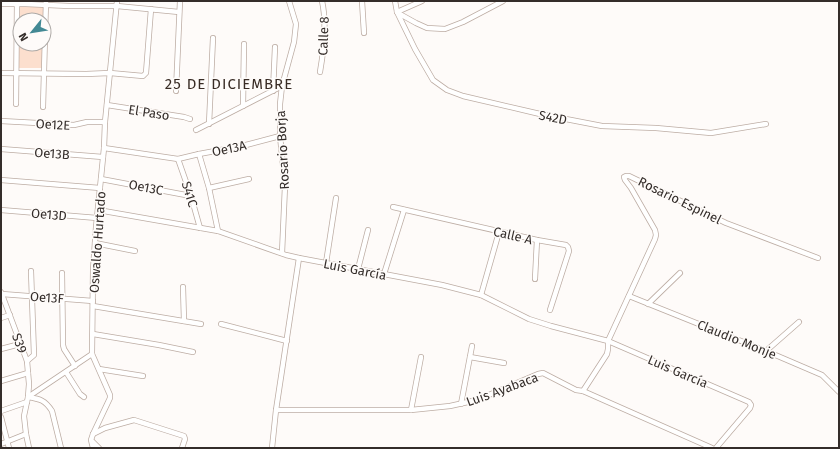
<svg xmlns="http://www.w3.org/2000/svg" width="840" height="449" viewBox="0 0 840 449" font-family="'Fira Sans',sans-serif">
	<rect width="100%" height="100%" fill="#fefbf9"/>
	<polygon fill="#fcdfce" points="20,6 44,7 44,20 20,20 20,44 43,44 43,68 18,68"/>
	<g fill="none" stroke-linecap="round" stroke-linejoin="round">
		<defs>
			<g id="minor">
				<polyline points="362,1 364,33"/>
				<polyline points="395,1 397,12 415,49 433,80 447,90 463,96 540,114 602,126 656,128 711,133 766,124"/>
				<polyline points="1,4 26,4 69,6 117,6 179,12"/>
				<polyline points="397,12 422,1"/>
				<polyline points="398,13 416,23 427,28 445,29 463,22 503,1"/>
				<path d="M 320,72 C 324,49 327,23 322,1"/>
				<polyline points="1,73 86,74 110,73 143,76 146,73 151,9"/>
				<polyline points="176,91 180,1"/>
				<polyline points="273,91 275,47"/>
				<polyline points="16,104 17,1"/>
				<polyline points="107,105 184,117 190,119"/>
				<polyline points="243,106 244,44"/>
				<polyline points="43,107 46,1"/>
				<polyline points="1,121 74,125 87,122 105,122"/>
				<polyline points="209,124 213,38"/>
				<polyline points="196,130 282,86"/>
				<polyline points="104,148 178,159 199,154 242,146 280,136"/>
				<polyline points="1,149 103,157"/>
				<polyline points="199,154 209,188 218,231"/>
				<polyline points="178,159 191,196 200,228"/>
				<polyline points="101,179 191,196"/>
				<polyline points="1,180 100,188"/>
				<polyline points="209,188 249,179"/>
				<polyline points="393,207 537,240 566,245 568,247 569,251 550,310"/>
				<polyline points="1,210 97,218"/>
				<polyline points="98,210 218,231 286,255 299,258 442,285 481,295 529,319 551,326 608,341 608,349 607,354 583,391"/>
				<polyline points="95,243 135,251"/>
				<polyline points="282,253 285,186 280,136 280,104 282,86 294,42 296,24 289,1"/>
				<polyline points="326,263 336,198"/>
				<polyline points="358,269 368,230"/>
				<polyline points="62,273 63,345 64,349 75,366"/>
				<polyline points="384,274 404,210"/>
				<polyline points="535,279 537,240"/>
				<polyline points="183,287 184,321"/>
				<path d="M 1,292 L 27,361 L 29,384 L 28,397 C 40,399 45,400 52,411 L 61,448"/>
				<polyline points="2,294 93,301"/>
				<polyline points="481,295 499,232"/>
				<polyline points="629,296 766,351 822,375 839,392"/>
				<polyline points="648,304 680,273"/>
				<polyline points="93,306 201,324"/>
				<polyline points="1,318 10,315"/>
				<polyline points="221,324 287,341"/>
				<polyline points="93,334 159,345 193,352"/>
				<polyline points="1,349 20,344"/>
				<polyline points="766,351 799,322"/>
				<polyline points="92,354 110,395 110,398 93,434 91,440 93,448"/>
				<polyline points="470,357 504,363"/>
				<polyline points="27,361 34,355 31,271"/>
				<polyline points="99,369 143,376"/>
				<polyline points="66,372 80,394 84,397"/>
				<polyline points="1,381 28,373"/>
				<polyline points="461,404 472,346"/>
				<polyline points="276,410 411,410 450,406 477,400 538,374 543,373 576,390 583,391 712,448"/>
				<polyline points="411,410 421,357"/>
				<polyline points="1,411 27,402"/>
				<polyline points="1,417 9,448"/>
				<polyline points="93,434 105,428 134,420 184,436 185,439 182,448"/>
				<polyline points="93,442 99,448"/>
				<polyline points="1,444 26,434"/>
				<polyline points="29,448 26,434 24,416 28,397 92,354 93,270 96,227 104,148 105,122 117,1"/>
				<polyline points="272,448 276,410 299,258"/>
				<polyline points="716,448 750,408 751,405 749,402 608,341 655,239 656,235 655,230 631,188 625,180 624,177 626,176 629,176 726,223 818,258"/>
			</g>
		</defs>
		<use href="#minor" stroke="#bdada4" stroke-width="6"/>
		<use href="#minor" stroke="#fff" stroke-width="4.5"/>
	</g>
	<g text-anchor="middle" stroke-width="3" stroke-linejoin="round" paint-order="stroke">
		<g font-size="13" fill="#342d2a" stroke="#fefbf9">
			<text transform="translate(323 36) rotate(-88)" y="5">Calle 8</text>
			<text transform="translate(149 112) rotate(9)" y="5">El Paso</text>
			<text transform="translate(553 117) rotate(11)" y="5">S42D</text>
			<text transform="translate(53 124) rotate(3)" y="5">Oe12E</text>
			<text transform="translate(229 148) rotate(-12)" y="5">Oe13A</text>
			<text transform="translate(282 150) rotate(-93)" y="5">Rosario Borja</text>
			<text transform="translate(52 153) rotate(4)" y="5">Oe13B</text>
			<text transform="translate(146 187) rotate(11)" y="5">Oe13C</text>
			<text transform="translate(190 194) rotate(73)" y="5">S41C</text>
			<text transform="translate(680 200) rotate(26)" y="5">Rosario Espinel</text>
			<text transform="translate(49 214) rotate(5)" y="5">Oe13D</text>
			<text transform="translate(513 235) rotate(13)" y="5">Calle A</text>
			<text transform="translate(97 242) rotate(-86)" y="5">Oswaldo Hurtado</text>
			<text transform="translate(355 269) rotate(11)" y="5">Luis García</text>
			<text transform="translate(47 297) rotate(4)" y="5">Oe13F</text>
			<text transform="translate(737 339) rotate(22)" y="5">Claudio Monje</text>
			<text transform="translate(20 343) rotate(70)" y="5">S39</text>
			<text transform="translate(678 371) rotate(23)" y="5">Luis García</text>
			<text transform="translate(502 389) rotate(-20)" y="5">Luis Ayabaca</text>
		</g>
		<g font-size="15" letter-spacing="1" fill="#392c25" stroke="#fefbf9">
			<text x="229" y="89">25 DE DICIEMBRE</text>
		</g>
	</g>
	<rect width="840" height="449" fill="none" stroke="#342d2a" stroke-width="4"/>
	<g transform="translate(32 32) rotate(240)"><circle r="19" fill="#fefbf9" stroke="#ada9a6"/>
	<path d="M0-3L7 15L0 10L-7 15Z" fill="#438994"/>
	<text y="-6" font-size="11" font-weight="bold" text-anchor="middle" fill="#342d2a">N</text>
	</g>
</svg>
